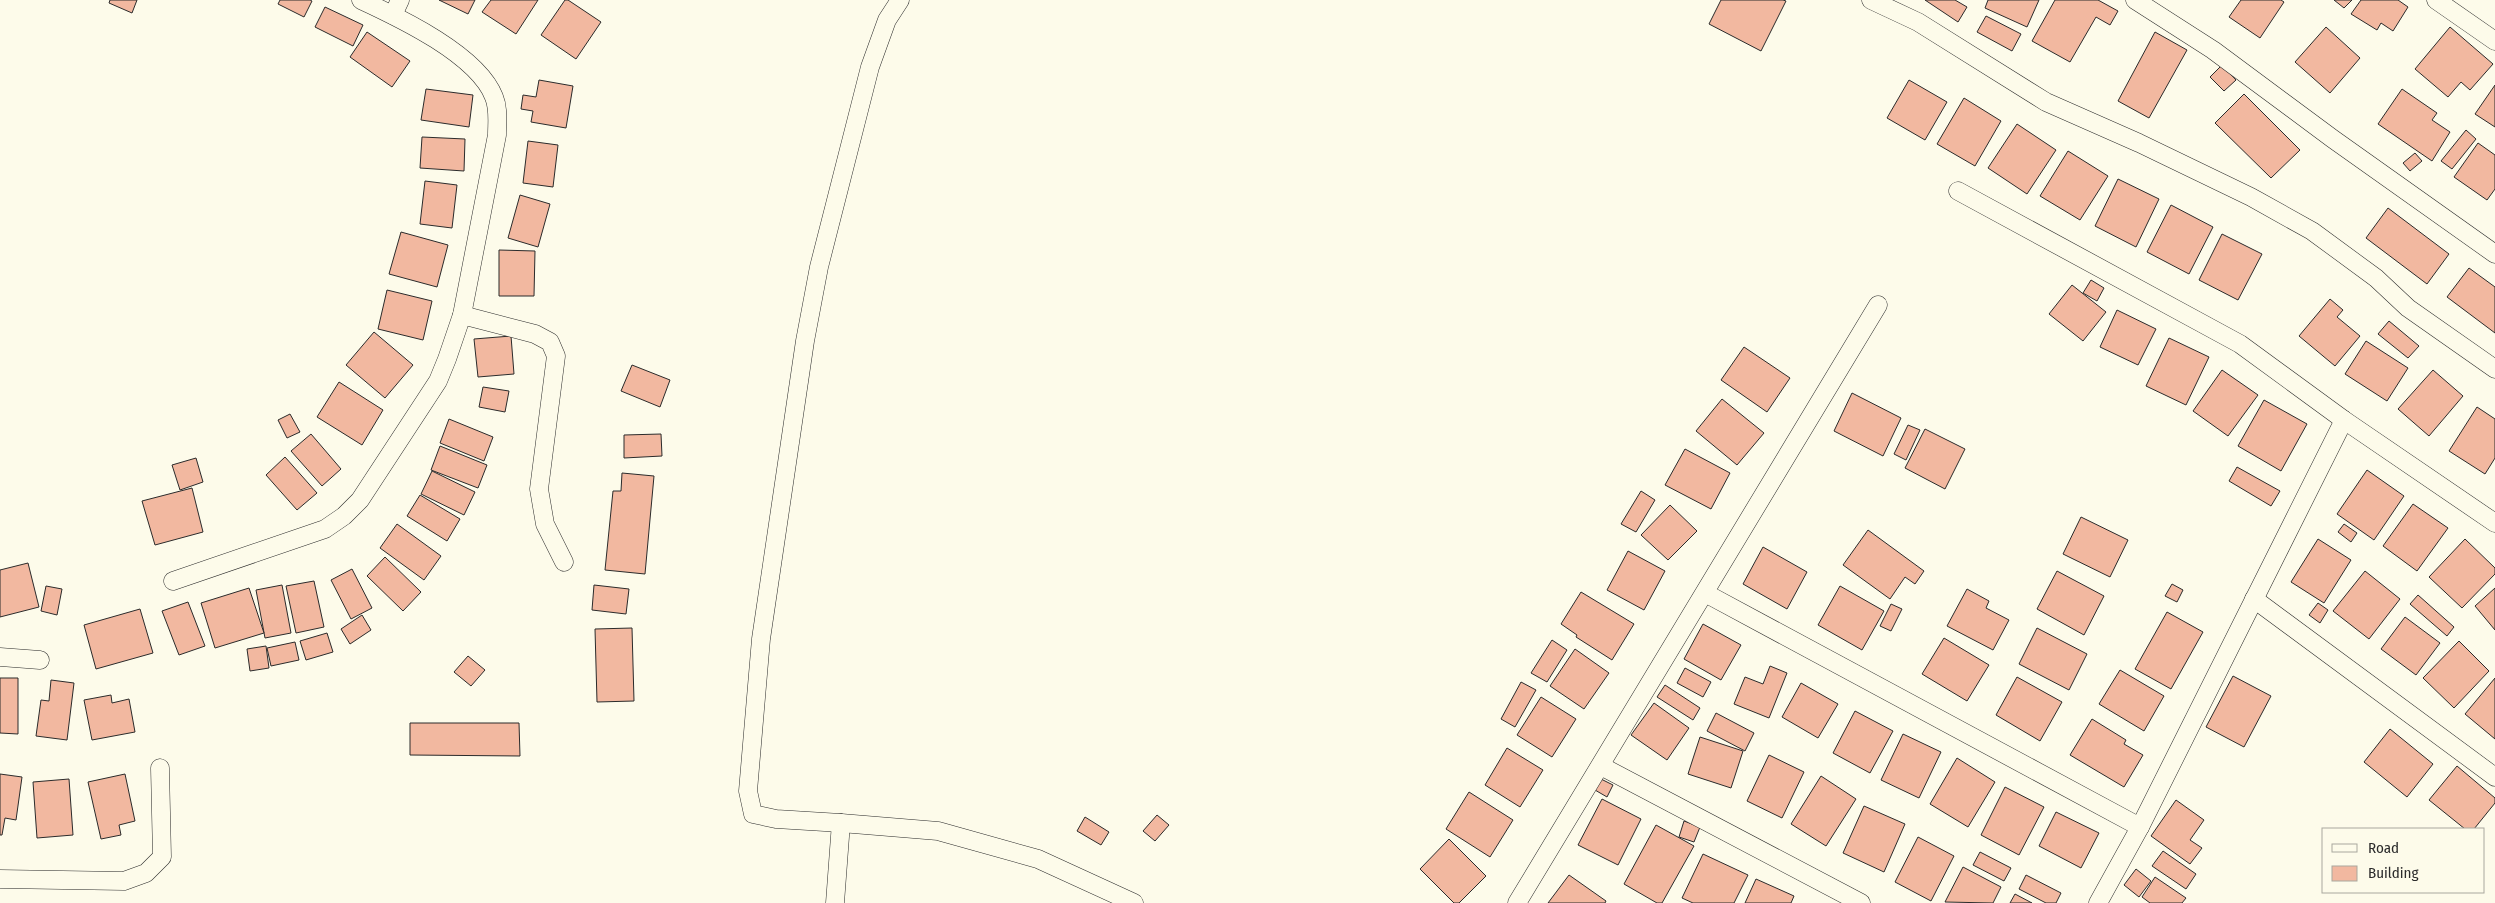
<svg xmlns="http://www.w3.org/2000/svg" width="2495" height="903" viewBox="0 0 2495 903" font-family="'Fira Sans Condensed',sans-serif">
	<rect width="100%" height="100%" fill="#fdfbea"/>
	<g fill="#f2b8a0" stroke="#2b2b2b">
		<polygon points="110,0 137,0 132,13 109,3"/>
		<polygon points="280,0 310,0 312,1 304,17 278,4"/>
		<polygon points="439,0 475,0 468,14"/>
		<polygon points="491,0 538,0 516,34 482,12"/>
		<polygon points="565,0 568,0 601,22 576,59 541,35"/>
		<polygon points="1721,0 1783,0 1786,1 1761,51 1709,24"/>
		<polygon points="1925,0 1955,0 1967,7 1958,22"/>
		<polygon points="1988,0 2039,0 2027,27 1985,8"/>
		<polygon points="2055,0 2098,0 2118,11 2110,25 2096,17 2070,62 2032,41"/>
		<polygon points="2241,0 2281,0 2284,2 2260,38 2229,17"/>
		<polygon points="2334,0 2352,0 2344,8"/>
		<polygon points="2361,0 2398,0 2408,7 2393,31 2381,23 2377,30 2351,14"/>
		<polygon points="325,7 363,25 353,46 315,27"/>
		<polygon points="1986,16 2021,34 2012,51 1977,32"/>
		<polygon points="2326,27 2360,58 2330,93 2295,62"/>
		<polygon points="2450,27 2493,64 2470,90 2461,82 2448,97 2415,69"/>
		<polygon points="367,32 410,61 392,87 350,57"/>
		<polygon points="2155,32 2187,50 2149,118 2118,101"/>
		<polygon points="2222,65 2236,80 2224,91 2210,77"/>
		<polygon points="539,80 573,86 566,128 531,122 533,111 521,109 523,95 536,97"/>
		<polygon points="1909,80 1947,102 1925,140 1887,118"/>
		<polygon points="2495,85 2495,127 2475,114"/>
		<polygon points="426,89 473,95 469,127 421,120"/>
		<polygon points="2402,89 2437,113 2432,120 2450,132 2432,161 2378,124"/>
		<polygon points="2244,94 2300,150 2271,178 2215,123"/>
		<polygon points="1964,98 2001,121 1975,166 1937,144"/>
		<polygon points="2017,124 2056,150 2027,194 1988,168"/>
		<polygon points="2466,130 2476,139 2452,169 2441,161"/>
		<polygon points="422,137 465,139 464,171 420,168"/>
		<polygon points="528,141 558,145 553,187 523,183"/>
		<polygon points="2478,143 2495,155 2495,189 2487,200 2454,177"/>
		<polygon points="2068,151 2108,176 2080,220 2040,196"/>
		<polygon points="2415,153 2422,161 2410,171 2403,163"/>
		<polygon points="2118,179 2159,199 2136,247 2095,226"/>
		<polygon points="425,181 457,185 452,228 420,224"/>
		<polygon points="520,195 550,204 538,247 508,238"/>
		<polygon points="2171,205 2213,227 2189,274 2147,252"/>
		<polygon points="2388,208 2449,254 2427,284 2366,238"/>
		<polygon points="401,232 448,245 437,287 389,274"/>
		<polygon points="2222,234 2262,254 2238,300 2199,280"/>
		<polygon points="499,250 535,251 534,296 499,296"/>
		<polygon points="2469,268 2495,287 2495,333 2447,297"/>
		<polygon points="2091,280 2104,288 2097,301 2083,293"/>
		<polygon points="2072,285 2106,312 2083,341 2049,314"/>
		<polygon points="387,290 432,301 423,340 378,329"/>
		<polygon points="2330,299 2343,310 2337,317 2360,336 2335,366 2299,336"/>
		<polygon points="2117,310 2156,329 2138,365 2100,347"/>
		<polygon points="2389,321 2419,346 2408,358 2378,334"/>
		<polygon points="374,332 413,365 385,398 346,365"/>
		<polygon points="511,336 514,374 478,377 474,339"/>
		<polygon points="2169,338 2209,357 2186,405 2146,386"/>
		<polygon points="2366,341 2408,368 2387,401 2345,374"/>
		<polygon points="1744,347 1790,378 1767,412 1721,380"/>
		<polygon points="632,365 670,380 660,407 621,391"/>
		<polygon points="2222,370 2258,395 2228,436 2193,411"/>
		<polygon points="2433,370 2463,396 2429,436 2398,409"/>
		<polygon points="339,382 383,410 362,445 317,417"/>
		<polygon points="483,387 509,391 505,412 479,407"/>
		<polygon points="1852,393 1901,418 1883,456 1834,431"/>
		<polygon points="1722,399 1764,433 1737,465 1696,431"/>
		<polygon points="2264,400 2307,424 2281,471 2238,446"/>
		<polygon points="2477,407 2495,419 2495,458 2485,474 2449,451"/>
		<polygon points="290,414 300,432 287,438 278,420"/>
		<polygon points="449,419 493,437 484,461 440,443"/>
		<polygon points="1908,425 1920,430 1906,460 1894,454"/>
		<polygon points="1925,429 1965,449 1945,489 1905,468"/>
		<polygon points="311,434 341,469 322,486 291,451"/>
		<polygon points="661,434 662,456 624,458 624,435"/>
		<polygon points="440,446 487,465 478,488 431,470"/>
		<polygon points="1685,449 1730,473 1711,509 1665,485"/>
		<polygon points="285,457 317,493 297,510 266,475"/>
		<polygon points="196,458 203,482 180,490 172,465"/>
		<polygon points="2237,467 2280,491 2271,506 2229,481"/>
		<polygon points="2367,470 2404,496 2374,540 2337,514"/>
		<polygon points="432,471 475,492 464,515 421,494"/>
		<polygon points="622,473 654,476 645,574 605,570 613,491 621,491"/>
		<polygon points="192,488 203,532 155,545 142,501"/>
		<polygon points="1641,491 1655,500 1636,532 1621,524"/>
		<polygon points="420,495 460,519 447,541 407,516"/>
		<polygon points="2413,504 2448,528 2417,571 2383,546"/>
		<polygon points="1670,505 1697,531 1668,560 1641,535"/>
		<polygon points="2081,517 2128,540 2110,577 2063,554"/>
		<polygon points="397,524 441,556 424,580 380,548"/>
		<polygon points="2344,524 2357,533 2351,542 2338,532"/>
		<polygon points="1868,530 1924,571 1915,584 1905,577 1890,599 1843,565"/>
		<polygon points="2318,539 2351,560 2324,603 2291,582"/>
		<polygon points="2465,539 2495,568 2495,574 2462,608 2429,577"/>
		<polygon points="1763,547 1807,572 1787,609 1743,584"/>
		<polygon points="1628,551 1665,571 1644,610 1607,590"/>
		<polygon points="385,557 421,592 403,611 367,576"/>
		<polygon points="28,563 39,607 0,617 0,570"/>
		<polygon points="352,569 372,608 351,619 331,580"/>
		<polygon points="2057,571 2104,596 2084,635 2037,609"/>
		<polygon points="2365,571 2400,599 2369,639 2333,611"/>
		<polygon points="314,581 324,627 296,633 286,586"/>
		<polygon points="2172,584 2183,590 2177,602 2165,596"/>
		<polygon points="282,585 291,633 265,638 256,590"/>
		<polygon points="594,585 629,589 626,614 592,610"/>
		<polygon points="46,586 62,589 57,615 41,611"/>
		<polygon points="1840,586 1884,611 1862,650 1818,625"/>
		<polygon points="249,588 264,633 215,648 201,603"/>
		<polygon points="2495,588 2495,630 2475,606"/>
		<polygon points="1967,589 1989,601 1986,608 2009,620 1993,650 1947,626"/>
		<polygon points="1581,592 1634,624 1612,660 1576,637 1577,635 1561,624"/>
		<polygon points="2418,595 2454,627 2447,636 2410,604"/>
		<polygon points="188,602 205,646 179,655 162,611"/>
		<polygon points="2318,603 2328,610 2320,623 2309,615"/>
		<polygon points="1891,604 1902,609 1891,631 1880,626"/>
		<polygon points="140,609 153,653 96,669 84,625"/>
		<polygon points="2167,612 2203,632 2171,689 2135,669"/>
		<polygon points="362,615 371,630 350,644 341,629"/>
		<polygon points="2405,617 2440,643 2416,675 2381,649"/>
		<polygon points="1703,624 1741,645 1721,680 1684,659"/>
		<polygon points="632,628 634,701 597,702 595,629"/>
		<polygon points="2037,628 2087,654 2069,690 2019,664"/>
		<polygon points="327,633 333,652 306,660 300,641"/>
		<polygon points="1944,638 1989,665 1967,701 1922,674"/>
		<polygon points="1552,640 1567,650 1547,682 1531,673"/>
		<polygon points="2459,641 2489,671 2454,708 2423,678"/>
		<polygon points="295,642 299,660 271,666 267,648"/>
		<polygon points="266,646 269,668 250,671 247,649"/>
		<polygon points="1575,649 1609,673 1584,709 1550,686"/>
		<polygon points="468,656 485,670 471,686 454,672"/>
		<polygon points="1770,666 1787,673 1769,718 1734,704 1745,677 1763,684"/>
		<polygon points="1685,668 1711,682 1703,697 1677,683"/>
		<polygon points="2120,670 2164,696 2144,731 2099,704"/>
		<polygon points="2233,676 2271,696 2244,747 2206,727"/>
		<polygon points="2017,677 2062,702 2040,741 1996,715"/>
		<polygon points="0,678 18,678 18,734 0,733"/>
		<polygon points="2495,678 2495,739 2465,714"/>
		<polygon points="51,680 74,683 67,740 36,736 41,700 49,701"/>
		<polygon points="1521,682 1536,690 1515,727 1501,719"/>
		<polygon points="1801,683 1838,704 1818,738 1782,717"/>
		<polygon points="1665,685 1700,708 1693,720 1657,697"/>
		<polygon points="111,695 112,703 129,699 135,732 92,740 84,700"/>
		<polygon points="1541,697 1576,719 1552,757 1517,735"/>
		<polygon points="1654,703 1689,728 1667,760 1631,735"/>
		<polygon points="1855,711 1893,731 1870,773 1833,753"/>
		<polygon points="1716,713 1754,733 1745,751 1707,731"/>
		<polygon points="2092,719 2126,740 2124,744 2143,755 2124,787 2070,755"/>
		<polygon points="410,723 519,723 520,756 410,755"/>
		<polygon points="2390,729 2433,764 2407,797 2364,762"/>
		<polygon points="1903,734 1941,752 1919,798 1881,780"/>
		<polygon points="1700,737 1743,751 1731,788 1688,774"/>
		<polygon points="1507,748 1543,770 1520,807 1485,785"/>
		<polygon points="1769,755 1804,772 1782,818 1747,801"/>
		<polygon points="1957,758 1995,782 1968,827 1930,804"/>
		<polygon points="2457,766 2495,798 2495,803 2474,829 2465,829 2429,800"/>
		<polygon points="0,774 22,777 16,820 5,818 2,835 0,835"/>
		<polygon points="125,774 135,821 119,825 121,835 101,839 88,782"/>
		<polygon points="1821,776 1856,799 1826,846 1791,824"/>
		<polygon points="69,779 73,835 37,838 33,782"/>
		<polygon points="1601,779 1613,785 1607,797 1595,790"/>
		<polygon points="2005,787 2044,807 2019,855 1981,835"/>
		<polygon points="1469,792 1513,820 1490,857 1446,829"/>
		<polygon points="1602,799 1641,819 1618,865 1578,845"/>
		<polygon points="2176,800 2204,820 2190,840 2202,848 2190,864 2151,836"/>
		<polygon points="1864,806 1905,824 1884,872 1843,853"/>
		<polygon points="2056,812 2099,833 2081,868 2039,846"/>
		<polygon points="1157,815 1169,825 1155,841 1143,831"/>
		<polygon points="1085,817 1109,832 1101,845 1077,831"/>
		<polygon points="1684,821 1700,827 1694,842 1679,837"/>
		<polygon points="1656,825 1694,846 1662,903 1657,903 1624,884"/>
		<polygon points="1918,837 1954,856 1931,901 1895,882"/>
		<polygon points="1449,839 1486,876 1459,903 1454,903 1420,869"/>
		<polygon points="2163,851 2196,874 2186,889 2152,866"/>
		<polygon points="1980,852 2011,868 2004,881 1973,865"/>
		<polygon points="1703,854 1748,875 1734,903 1693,903 1682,898"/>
		<polygon points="1963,867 2001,887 1993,903 1945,902"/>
		<polygon points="2136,869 2151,881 2139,897 2124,885"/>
		<polygon points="1569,875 1606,901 1605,903 1548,903"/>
		<polygon points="2026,875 2061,893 2056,903 2046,903 2019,889"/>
		<polygon points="2155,877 2186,898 2182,903 2150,903 2142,897"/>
		<polygon points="1756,879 1794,896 1791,903 1745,903"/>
		<polygon points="2015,894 2032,903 2010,903"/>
	</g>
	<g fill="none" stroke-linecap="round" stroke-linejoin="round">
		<defs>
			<g id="street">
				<polyline points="1871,0 1918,22 2046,102 2139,143 2251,197 2312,231 2376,278 2408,308 2495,369"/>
				<polyline points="2135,0 2213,50 2333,139 2495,254"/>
				<polyline points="2436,0 2495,41"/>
				<polyline points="393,15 400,0"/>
				<polyline points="1958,191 2240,344 2344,420 2495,523"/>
				<polyline points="462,315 535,334 550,342 556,356 539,489 545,524 564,562"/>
				<path d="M 173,581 L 325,529 L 344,516 L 360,500 L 438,381 L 447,359 L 462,315 L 497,135 C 497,122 499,109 494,97 C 478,55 400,18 361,0"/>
				<polyline points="1705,593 2140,827"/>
				<polyline points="2254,599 2495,777"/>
				<polyline points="0,657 40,660"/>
				<polyline points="1601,766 1861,903"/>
				<polyline points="841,823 938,831 1038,859 1134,903"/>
				<polyline points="0,879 124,881 146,873 162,857 160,768"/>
				<polyline points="835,903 841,823 776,819 753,814 748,791 761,639 805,341 819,267 870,67 887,20 900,0"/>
				<polyline points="1517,903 1878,305"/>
				<polyline points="2098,903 2140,827 2344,420"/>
			</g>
		</defs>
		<use href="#street" stroke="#2b2b2b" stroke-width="19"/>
		<use href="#street" stroke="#fdfbea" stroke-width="18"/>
	</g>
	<rect x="2322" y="828" width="162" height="65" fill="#fdfbea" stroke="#a9a89e"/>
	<rect x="2332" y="844" width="25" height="8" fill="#fdfbea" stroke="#a9a89e"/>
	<text x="2368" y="853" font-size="15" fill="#2b2b2b">Road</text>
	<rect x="2332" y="866" width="25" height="15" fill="#f2b8a0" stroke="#a9a89e"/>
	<text x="2368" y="878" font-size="15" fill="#2b2b2b">Building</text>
</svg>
